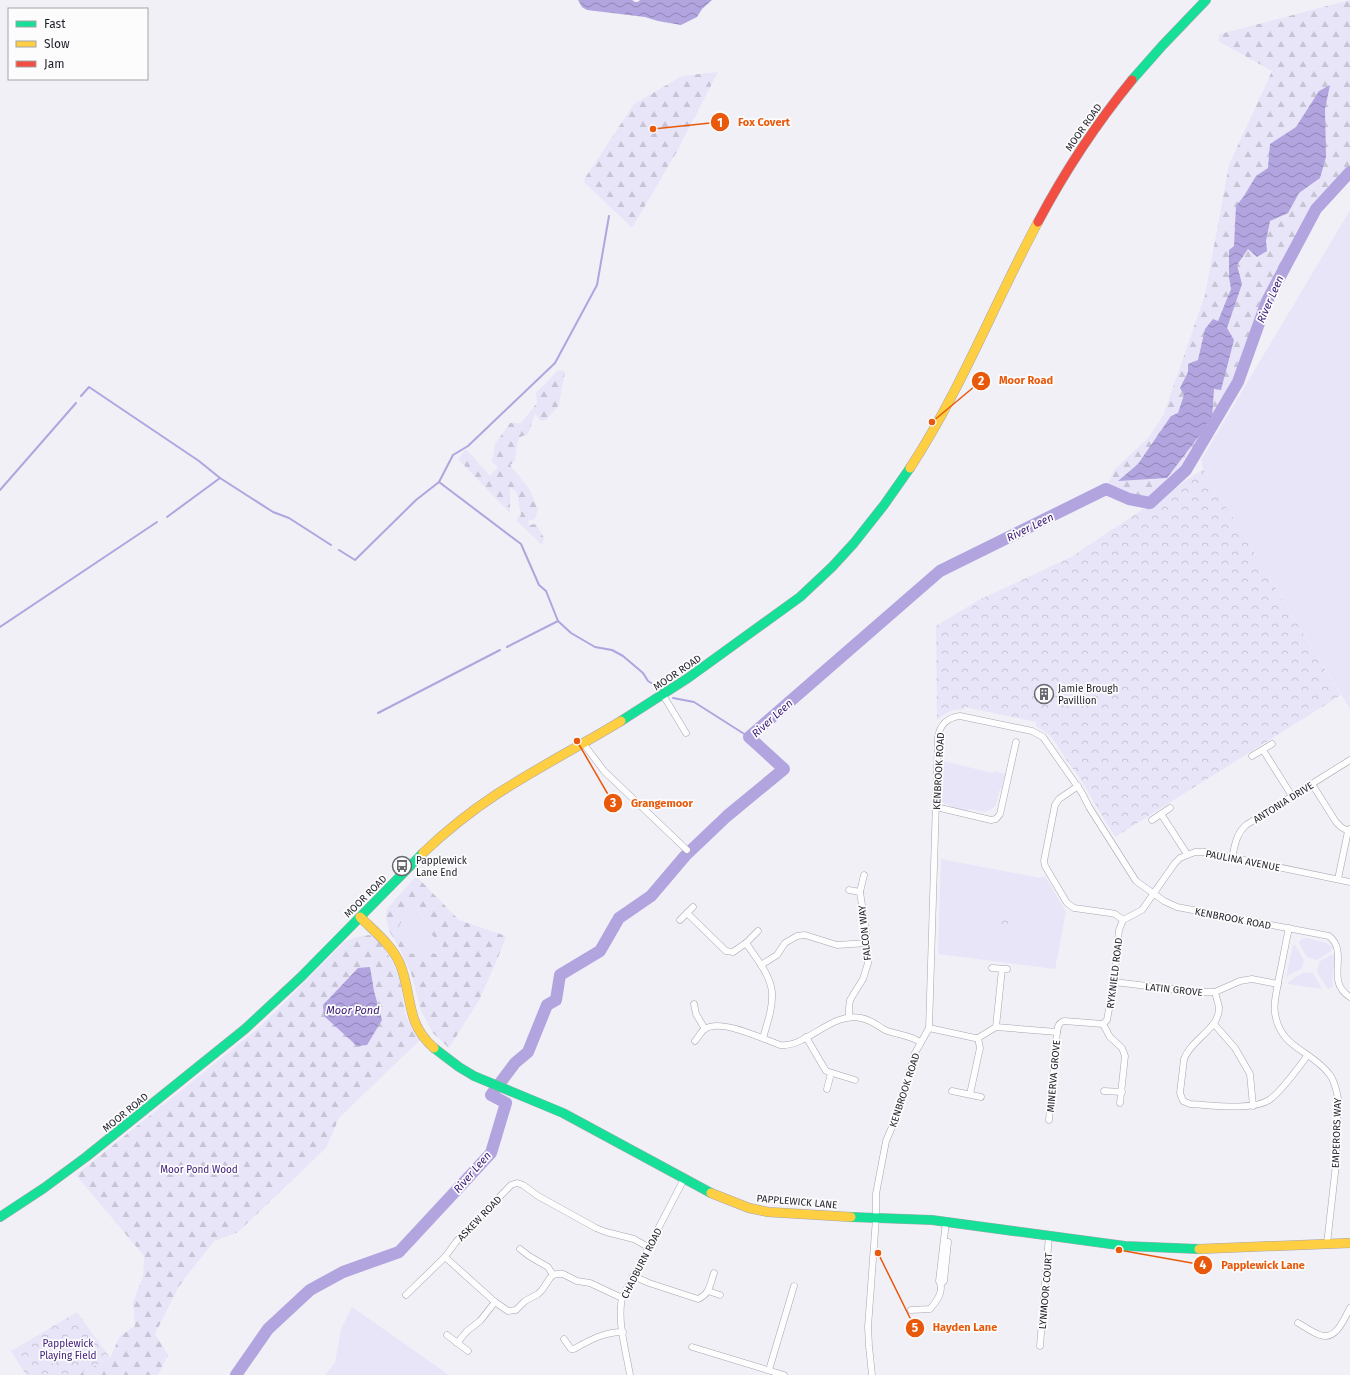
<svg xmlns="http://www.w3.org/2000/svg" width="1350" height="1375" viewBox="0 0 1350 1375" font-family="'Fira Sans',sans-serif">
	<defs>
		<pattern id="forest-firs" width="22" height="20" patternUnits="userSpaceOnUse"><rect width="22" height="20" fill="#e8e5f9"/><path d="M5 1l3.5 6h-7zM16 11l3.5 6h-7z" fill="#c7c4d5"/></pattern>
		<pattern id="park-crowns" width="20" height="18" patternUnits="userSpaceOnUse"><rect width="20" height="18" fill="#e8e5f9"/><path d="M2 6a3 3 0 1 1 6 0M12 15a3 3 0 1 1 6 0" fill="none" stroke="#c7c4d5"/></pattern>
		<pattern id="water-waves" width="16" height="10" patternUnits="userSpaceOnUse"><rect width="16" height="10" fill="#b1a4df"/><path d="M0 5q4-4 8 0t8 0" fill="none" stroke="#9085b5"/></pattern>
	</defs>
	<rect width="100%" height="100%" fill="#f1f0f7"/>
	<g fill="#e8e5f9">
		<polygon points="1350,210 1350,709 1203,469 1201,460"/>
		<path d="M 943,761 L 993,773 L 994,771 L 1005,774 L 1002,788 L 999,791 L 996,805 C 987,815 981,811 970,809 L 967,811 L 950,807 L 950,805 L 945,804 L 942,801 Z"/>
		<polygon points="941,859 1035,877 1040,878 1045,876 1066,912 1055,969 938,954"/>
		<path d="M 416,907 L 419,909 L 424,921 L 443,940 L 442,952 L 436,954 L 425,951 L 412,954 C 405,945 401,937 399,926 L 410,909 Z"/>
		<polygon points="1307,938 1326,943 1332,947 1331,951 1317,960 1307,957 1299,943 1300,940"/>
		<polygon points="1293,945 1295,945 1304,960 1302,968 1286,977"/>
		<polygon points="1332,954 1336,956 1332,979 1333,986 1329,989 1327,988 1317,972 1319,962"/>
		<polygon points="1304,972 1313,973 1322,989 1288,984 1288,982"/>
		<polygon points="352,1307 449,1375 325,1375 335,1363 341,1329"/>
	</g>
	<g fill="url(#forest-firs)" fill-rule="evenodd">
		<polygon points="1350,0 1350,170 1316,209 1267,301 1238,382 1186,470 1150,503 1129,499 1106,489 1114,470 1148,438 1163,416 1205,295 1229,165 1272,71 1218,41 1220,34"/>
		<polygon points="718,72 676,153 632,228 583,181 634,104 682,76"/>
		<polygon points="558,370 565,371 559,405 546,420 541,421 535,414 528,434 520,437 517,443 515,461 510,465 530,490 538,509 535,519 528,521 529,525 536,524 544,538 542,545 516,520 521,515 517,493 510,487 510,513 458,459 466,449 490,476 498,467 492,462 495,444 510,423 521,423 537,403 536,393"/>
		<path d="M 416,876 L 459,920 L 506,936 L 497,960 L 479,1000 L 449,1048 L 433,1033 L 421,1011 L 411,973 L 399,947 L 389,931 L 386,918 L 386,910 ZM 416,907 C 427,915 423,936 443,941 L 442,952 L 436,954 L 425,951 L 412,954 C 405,945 401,937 399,926 L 410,909 Z"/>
		<polygon points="370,935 380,941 394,965 400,980 405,1013 414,1033 420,1040 339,1118 326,1148 238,1232 214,1241 179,1286 155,1334 168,1355 158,1375 80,1375 81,1373 110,1358 120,1336 135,1326 133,1302 143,1277 144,1256 76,1175 255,1031 283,1004 344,942 356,937"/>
	</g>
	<g fill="url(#park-crowns)">
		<path d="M 1203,469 L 1341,695 L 1115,837 L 1079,777 L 1068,762 L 1051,736 L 1036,726 L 1036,722 L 965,707 L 963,710 C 953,708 943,714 937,721 L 936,626 L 977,601 L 1071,557 Z"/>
		<path d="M 1005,914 L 1012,917 L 1018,922 C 1010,932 1001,930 993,922 L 998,917 Z"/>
		<polygon points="77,1312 110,1358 81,1373 80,1375 26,1375 11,1351"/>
	</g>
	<g fill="url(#water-waves)">
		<polygon points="578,0 632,0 635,2 638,2 640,0 712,0 702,9 697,17 681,25 658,21 645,17 587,10 582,7"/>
		<polygon points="1330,85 1325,109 1326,157 1320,178 1299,193 1288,213 1270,221 1266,241 1267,251 1257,257 1248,249 1237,265 1242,284 1227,328 1234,340 1221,390 1214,389 1212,419 1167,478 1118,481 1138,464 1171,416 1178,413 1184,395 1180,388 1188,372 1188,364 1198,360 1205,329 1213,319 1218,321 1231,289 1229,277 1229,250 1234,246 1236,206 1244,196 1256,176 1268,168 1270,144 1296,127 1319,91"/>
		<polygon points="370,967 374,991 382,1020 367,1045 357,1046 324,1016 323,1005 358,968"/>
	</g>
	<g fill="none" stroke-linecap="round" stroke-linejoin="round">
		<g stroke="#b1a4df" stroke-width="2">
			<polyline points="81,396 89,387 199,461 220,478 273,512 289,518 331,545"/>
			<polyline points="439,482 521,544 539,585 546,591 558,621 571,633 595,647 612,650 623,656 643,673 648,681 661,689"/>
			<polyline points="0,490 76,403"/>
			<polyline points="167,517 220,478"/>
			<polyline points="339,550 355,560 416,500 439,482 453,455 468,446 555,363 597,285 609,216"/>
			<polyline points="0,627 157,522"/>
			<polyline points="507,647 558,621"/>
			<polyline points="673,698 694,702 749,737"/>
			<polyline points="378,713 500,650"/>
		</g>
		<polyline stroke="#b1a4df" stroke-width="12" points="236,1375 268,1329 310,1290 343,1272 399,1252 491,1153 506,1103 491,1095 515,1063 528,1052 547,1005 556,1000 560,975 600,951 619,918 651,896 685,856 727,816 784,769 749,737 940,571 1106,489 1129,499 1150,503 1186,470 1238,382 1267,301 1316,209 1350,172"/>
		<defs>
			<g id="street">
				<polyline points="663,695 686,733"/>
				<polyline points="583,743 604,771 687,850"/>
				<polyline points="1263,750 1292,796"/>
				<polyline points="1252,756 1272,744"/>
				<polyline points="1312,784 1336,822 1341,827 1348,831"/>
				<polyline points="1078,786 1059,799 1055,805 1044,861 1045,866 1067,903 1074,908 1110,913 1115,914 1123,920"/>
				<polyline points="936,807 991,820 996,819 1000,814 1016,742"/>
				<polyline points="1161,814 1187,854"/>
				<polyline points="1152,820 1170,808"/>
				<path d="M 1232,858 C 1235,845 1236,834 1246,825 L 1350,760"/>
				<polyline points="1338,879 1348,831 1350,829"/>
				<polyline points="849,890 860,892"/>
				<path d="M 687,913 L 726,951 L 733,952 L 746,943 C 756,958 770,974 772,992 C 773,1008 767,1024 763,1038"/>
				<polyline points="680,920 693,907"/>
				<path d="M 1289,928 C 1285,946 1282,964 1278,982 C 1277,992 1273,1003 1275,1013 C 1280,1049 1312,1050 1330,1075 C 1335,1082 1336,1089 1338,1098 L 1336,1164 L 1327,1244"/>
				<polyline points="746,943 758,931"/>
				<polyline points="761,965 777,955 785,943 797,936 805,935 837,945 867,943"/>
				<polyline points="992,968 1007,969"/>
				<polyline points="1114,982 1197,992 1215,992 1240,981 1252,979 1278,984"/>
				<path d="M 1215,992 C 1216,997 1218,1002 1219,1007 C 1220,1029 1191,1039 1184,1059 L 1180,1093 L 1183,1101 L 1190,1104 C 1211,1105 1252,1111 1269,1100 C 1280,1093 1299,1067 1307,1056"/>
				<polyline points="694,1004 696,1014 705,1029"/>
				<polyline points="849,1017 849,1008 850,1000 863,979 868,963 866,932 860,892 864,875"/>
				<polyline points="1103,1024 1110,1037 1122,1048 1125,1056 1120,1103"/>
				<polyline points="1214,1024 1235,1048 1250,1074 1253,1106"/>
				<polyline points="996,1027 1002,969"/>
				<path d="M 929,1028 L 975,1038 L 978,1038 L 996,1027 L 1057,1032 C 1058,1027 1058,1023 1064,1021 L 1103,1024 L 1107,1020 L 1114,982 L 1119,930 L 1123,920 L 1142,910 L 1175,863 L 1180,858 L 1195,852 L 1205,852 L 1350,882"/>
				<polyline points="806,1037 826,1071 855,1080"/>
				<path d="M 695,1041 C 698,1038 701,1031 705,1029 C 720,1018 763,1039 780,1045 C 806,1048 832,1011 861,1018 C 872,1020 876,1025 885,1030 C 897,1035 910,1035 920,1042"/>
				<polyline points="827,1089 831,1073"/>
				<polyline points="952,1091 981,1097"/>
				<polyline points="1104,1091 1122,1092"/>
				<polyline points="970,1094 980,1048 978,1038"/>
				<polyline points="1049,1120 1057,1032"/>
				<polyline points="520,1249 529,1256 548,1267 553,1275"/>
				<polyline points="445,1257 495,1302 508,1311 516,1310 525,1301 538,1294 542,1290 550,1278 553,1275 557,1274 563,1274 577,1281 590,1283 622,1298"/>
				<path d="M 633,1276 L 649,1283 L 698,1299 C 710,1294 710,1284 714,1273"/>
				<polyline points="941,1284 944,1281 948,1242"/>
				<polyline points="708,1291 720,1295"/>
				<polyline points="406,1295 445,1257 456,1242 511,1185 517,1183 523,1185 538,1196 596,1228 606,1232 634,1239 648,1247"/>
				<path d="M 911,1310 L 930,1309 C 936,1302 945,1291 939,1281 L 946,1222"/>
				<path d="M 1298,1323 C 1305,1327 1313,1333 1320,1335 C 1336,1341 1344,1319 1350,1308"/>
				<polyline points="447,1335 468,1351"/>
				<path d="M 564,1339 L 571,1349 L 574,1349 C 590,1340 604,1332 623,1332"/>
				<polyline points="457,1343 467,1331 480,1321 495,1302"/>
				<polyline points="1040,1346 1049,1235"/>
				<polyline points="692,1347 784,1375"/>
				<polyline points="769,1370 794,1286"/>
				<path d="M 630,1375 C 626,1351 617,1321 622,1298 L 684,1179"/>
				<path d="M 872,1375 L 869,1346 L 868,1327 L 876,1218 L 876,1194 L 886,1141 L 895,1120 L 915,1053 L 929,1028 L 938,737 C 940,725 946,718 960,716 L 1032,731 L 1043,737 L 1082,793 L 1089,807 L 1136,881 L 1164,901 L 1177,907 L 1329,936 C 1350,953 1324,981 1350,997"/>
			</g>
			<g id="fast">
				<polyline points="1132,80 1162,46 1206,0"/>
				<polyline points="621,721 688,678 800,597 832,567 854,543 884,505 910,468"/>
				<polyline points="434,1048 459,1067 474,1076 563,1113 711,1193"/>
				<polyline points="0,1217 44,1188 86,1157 245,1029 301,977 423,853"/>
				<polyline points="851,1217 932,1220 1125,1246 1199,1249"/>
			</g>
			<g id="slow">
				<path d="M 910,468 C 961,390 994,304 1038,222"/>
				<path d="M 423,853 C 446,831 471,811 497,794 C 537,768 580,746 621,721"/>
				<path d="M 360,917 C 374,931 392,945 400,964 C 413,996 405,1023 434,1048"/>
				<polyline points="711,1193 749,1208 768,1212 851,1217"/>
				<polyline points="1199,1249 1350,1243"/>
			</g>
			<path id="jam" d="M 1038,222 C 1065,171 1096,124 1132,80"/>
		</defs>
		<use href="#street" stroke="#a7a5ae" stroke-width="7"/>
		<use href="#fast" stroke="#a7a5ae" stroke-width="10"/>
		<use href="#slow" stroke="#a7a5ae" stroke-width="10"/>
		<use href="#jam" stroke="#a7a5ae" stroke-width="10"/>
		<use href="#street" stroke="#fdfdfe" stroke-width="6"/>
		<use href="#fast" stroke="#16e098" stroke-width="9"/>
		<use href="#slow" stroke="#ffcf43" stroke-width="9"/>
		<use href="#jam" stroke="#f24e42" stroke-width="9"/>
	</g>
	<defs>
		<symbol id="building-ring" viewBox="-11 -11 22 22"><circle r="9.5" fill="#fcfcfc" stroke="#696871" stroke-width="1.5"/><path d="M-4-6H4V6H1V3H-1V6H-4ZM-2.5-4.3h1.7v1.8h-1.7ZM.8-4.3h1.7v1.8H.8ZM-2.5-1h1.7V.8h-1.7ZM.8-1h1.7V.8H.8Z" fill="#696871"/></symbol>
		<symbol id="bus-ring" viewBox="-11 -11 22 22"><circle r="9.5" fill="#fcfcfc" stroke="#696871" stroke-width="1.5"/><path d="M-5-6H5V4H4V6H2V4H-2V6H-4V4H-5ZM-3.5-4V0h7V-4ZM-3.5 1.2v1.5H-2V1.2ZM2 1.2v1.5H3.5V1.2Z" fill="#696871"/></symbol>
	</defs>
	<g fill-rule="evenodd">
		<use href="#building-ring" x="1033" y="683" width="22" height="22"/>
		<use href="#bus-ring" x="391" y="855" width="22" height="22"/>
	</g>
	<g text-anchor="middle" stroke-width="3.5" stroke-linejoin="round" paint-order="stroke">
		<g font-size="10" fill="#201e29" stroke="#fcfcfc">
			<text transform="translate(1083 127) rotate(-55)" y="4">MOOR ROAD</text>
			<text transform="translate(677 672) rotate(-34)" y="4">MOOR ROAD</text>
			<text transform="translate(938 771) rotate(-87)" y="4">KENBROOK ROAD</text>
			<text transform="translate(1283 802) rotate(-32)" y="4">ANTONIA DRIVE</text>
			<text transform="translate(1243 860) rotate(11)" y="4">PAULINA AVENUE</text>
			<text transform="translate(365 896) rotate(-45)" y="4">MOOR ROAD</text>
			<text transform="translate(1233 918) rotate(11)" y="4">KENBROOK ROAD</text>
			<text transform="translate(864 933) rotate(-96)" y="4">FALCON WAY</text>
			<text transform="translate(1114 973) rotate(-83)" y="4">RYKNIELD ROAD</text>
			<text transform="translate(1174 989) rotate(6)" y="4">LATIN GROVE</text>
			<text transform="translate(1053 1076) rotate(-85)" y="4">MINERVA GROVE</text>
			<text transform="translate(904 1090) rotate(-72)" y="4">KENBROOK ROAD</text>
			<text transform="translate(125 1112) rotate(-39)" y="4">MOOR ROAD</text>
			<text transform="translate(1336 1133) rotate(-88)" y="4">EMPERORS WAY</text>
			<text transform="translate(797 1201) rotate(5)" y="4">PAPPLEWICK LANE</text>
			<text transform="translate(479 1218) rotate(-46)" y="4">ASKEW ROAD</text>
			<text transform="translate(641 1263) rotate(-63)" y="4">CHADBURN ROAD</text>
			<text transform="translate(1045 1291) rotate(-85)" y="4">LYNMOOR COURT</text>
		</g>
		<g font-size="10" fill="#201e29" stroke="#fcfcfc" text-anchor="start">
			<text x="1058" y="692">Jamie Brough<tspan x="1058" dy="12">Pavillion</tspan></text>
			<text x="416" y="864">Papplewick<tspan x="416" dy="12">Lane End</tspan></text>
		</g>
		<g font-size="10" fill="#3c1a7a" stroke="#fcfcfc">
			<text x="199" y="1173">Moor Pond Wood</text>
			<text x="68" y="1347">Papplewick<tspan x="68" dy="12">Playing Field</tspan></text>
		</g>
		<g font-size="11" font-style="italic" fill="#3a1777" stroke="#fcfcfc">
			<text transform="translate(1270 299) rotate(-66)" y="4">River Leen</text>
			<text transform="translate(1030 527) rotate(-26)" y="4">River Leen</text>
			<text transform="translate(772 718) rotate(-42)" y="4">River Leen</text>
			<text x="353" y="1014">Moor Pond</text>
			<text transform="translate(472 1172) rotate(-49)" y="4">River Leen</text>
		</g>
	</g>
	<path fill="none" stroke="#e8590c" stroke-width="1.5" d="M653 129L720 122M932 422L981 381M577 741L613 803M1119 1250L1203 1265M878 1253L915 1328"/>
	<g fill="#e8590c" stroke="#fcfcfc" stroke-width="1.5">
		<circle cx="653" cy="129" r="4"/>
		<circle cx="932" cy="422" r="4"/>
		<circle cx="577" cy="741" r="4"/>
		<circle cx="1119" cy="1250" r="4"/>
		<circle cx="878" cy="1253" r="4"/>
		<circle cx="720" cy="122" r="10"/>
		<circle cx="981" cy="381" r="10"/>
		<circle cx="613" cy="803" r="10"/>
		<circle cx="1203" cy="1265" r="10"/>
		<circle cx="915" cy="1328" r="10"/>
	</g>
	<g font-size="12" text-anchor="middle" font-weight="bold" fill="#fff">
		<text x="720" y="127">1</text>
		<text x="981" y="385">2</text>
		<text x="613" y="807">3</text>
		<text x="1203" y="1269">4</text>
		<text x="915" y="1332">5</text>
	</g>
	<g font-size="11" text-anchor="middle" font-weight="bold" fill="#e8590c" stroke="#fcfcfc" stroke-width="3.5" stroke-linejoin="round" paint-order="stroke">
		<text x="764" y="126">Fox Covert</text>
		<text x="1026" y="384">Moor Road</text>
		<text x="662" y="807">Grangemoor</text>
		<text x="1263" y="1269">Papplewick Lane</text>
		<text x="965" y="1331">Hayden Lane</text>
	</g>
	<rect x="8" y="8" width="140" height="72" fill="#fcfcfc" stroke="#a4a3a8"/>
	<rect x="16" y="21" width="20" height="6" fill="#16e098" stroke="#a4a3a8"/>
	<text x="44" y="28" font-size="12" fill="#201e29">Fast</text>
	<rect x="16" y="41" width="20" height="6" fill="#ffcf43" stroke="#a4a3a8"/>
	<text x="44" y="48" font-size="12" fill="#201e29">Slow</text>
	<rect x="16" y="61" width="20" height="6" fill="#f24e42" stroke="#a4a3a8"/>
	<text x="44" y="68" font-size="12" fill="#201e29">Jam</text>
</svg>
